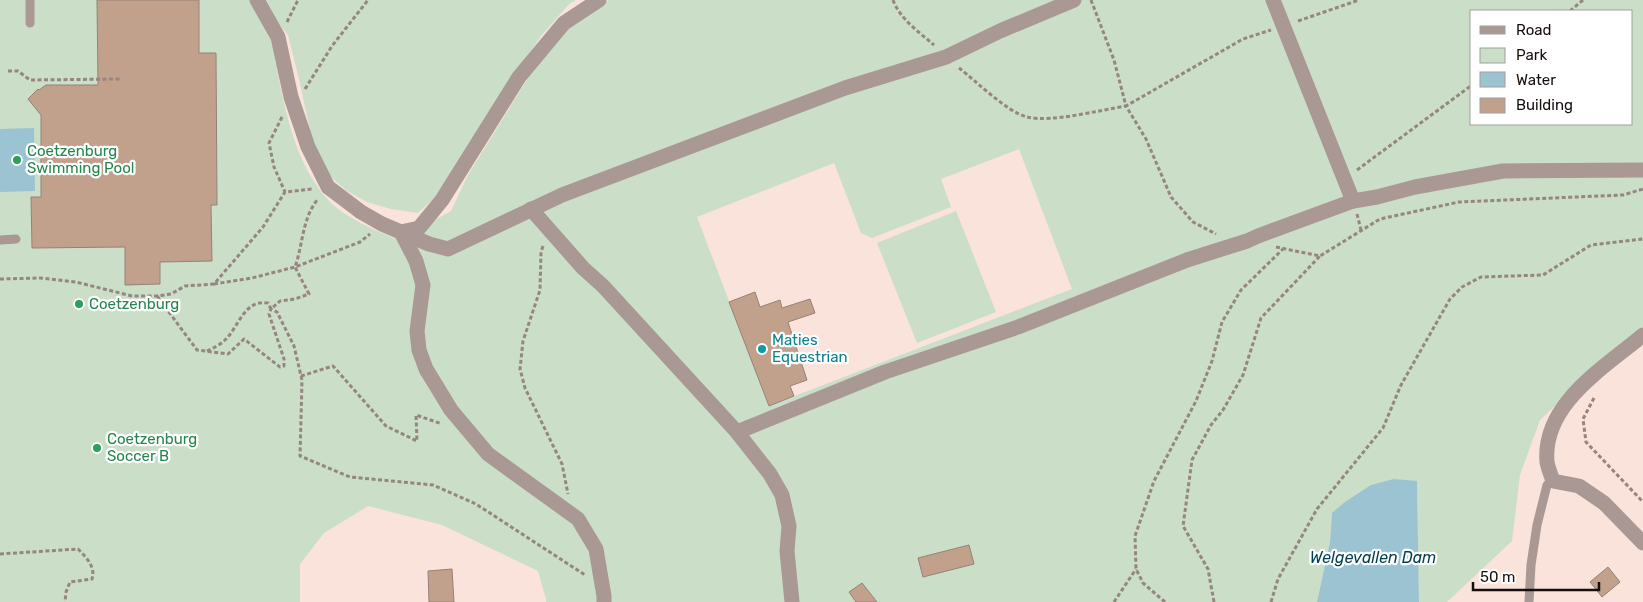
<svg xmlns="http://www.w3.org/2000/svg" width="1643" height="602" viewBox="0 0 1643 602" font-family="Rubik,sans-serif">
	<rect width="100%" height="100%" fill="#fae3da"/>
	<g fill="#cadec8" fill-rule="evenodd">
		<path d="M 0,0 L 250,0 C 256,11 267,24 271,36 C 276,50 277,70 280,85 C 289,127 300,171 331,203 C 349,220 376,230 398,240 L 451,211 L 468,175 L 534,68 L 555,42 L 581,16 L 609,0 L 1643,0 L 1643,330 L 1603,361 L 1540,420 L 1520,475 L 1512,541 L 1447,602 L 1419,602 L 1417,482 L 1394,479 L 1332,513 L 1330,542 L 1317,602 L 546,602 L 546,599 L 538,571 L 442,525 L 368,506 L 324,533 L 300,564 L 300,602 L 0,602 ZM 1472,11 L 1632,11 L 1632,124 L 1472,124 ZM 1019,149 L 1072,289 L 769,406 L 697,217 L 834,163 L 861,233 L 872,238 L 951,207 L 941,179 Z"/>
		<polygon points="264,0 576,0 569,4 541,36 488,114 439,194 418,213 391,209 367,202 347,191 331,177 314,149 300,83 288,35 270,14"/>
		<polygon points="956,211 996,312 917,343 877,243"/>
	</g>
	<g fill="#9bc3d2">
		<polygon points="34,128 35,191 0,192 0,129"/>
		<polygon points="1394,479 1417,481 1419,602 1317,602 1330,542 1332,513 1345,502 1371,485"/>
	</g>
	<g fill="#c1a18c" stroke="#958277">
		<polygon points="97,0 199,0 199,53 216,53 217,205 211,205 212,261 160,262 160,284 125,285 125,247 32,248 31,197 41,197 41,115 28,99 38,89 39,90 46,85 98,85"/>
		<polygon points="755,292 760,307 780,300 782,308 810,299 815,313 788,322 807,380 790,386 794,396 769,406 729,302"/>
		<polygon points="969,545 974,564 923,577 918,558"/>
		<polygon points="1608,567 1620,582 1602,597 1590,582"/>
		<polygon points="452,569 454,602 429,602 428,571"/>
		<polygon points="862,583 877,602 856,602 849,592"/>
	</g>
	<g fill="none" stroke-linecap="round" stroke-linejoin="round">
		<g stroke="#968580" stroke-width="3" stroke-dasharray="4 2.5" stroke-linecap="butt">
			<path d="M 893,0 C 900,19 919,32 934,45"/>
			<polyline points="1091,0 1114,60 1126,106 1243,39 1271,30"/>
			<polyline points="1570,11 1583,0"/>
			<polyline points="1298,21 1359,0"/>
			<polyline points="287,22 298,0"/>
			<path d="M 959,68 C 976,81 1007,112 1027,117 C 1051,123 1100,110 1126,106 L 1146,139 L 1171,197 L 1193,222 L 1216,234"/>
			<polyline points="8,71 18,71 30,80 120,79"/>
			<polyline points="305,89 332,46 368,0"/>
			<polyline points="282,117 269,143 274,167 285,192"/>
			<polyline points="1357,170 1472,85"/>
			<polyline points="1357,214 1361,230"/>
			<polyline points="543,246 541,252 540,290 523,341 520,369 525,388 562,464 568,494"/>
			<polyline points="1276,247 1320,256 1380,219 1459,202 1623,195 1643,189"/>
			<polyline points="0,279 40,278 76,282 132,296 157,296 171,294 185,286 214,284 263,227 285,192 312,189"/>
			<path d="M 214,284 L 252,278 L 295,267 C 303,245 302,218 318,199"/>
			<polyline points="157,296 197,350 228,354 244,339 280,367 284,366 284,359 269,314 271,309 277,312 294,346 302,380 300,456 350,477 433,485 476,504 585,575"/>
			<path d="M 207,351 C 213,348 220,345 225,340 C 239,327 244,299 268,303 L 271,309 L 280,301 L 295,299 L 309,294 L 295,267 L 360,242 L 370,234"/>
			<polyline points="301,376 333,366 386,426 417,441 416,415 442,424"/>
			<polyline points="1594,398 1583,419 1586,442 1643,502"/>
			<path d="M 0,554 L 78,549 C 86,557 96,567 92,579 L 70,582 L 66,592 L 65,602"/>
			<polyline points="1114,602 1136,569"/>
			<polyline points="1165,602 1143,583 1136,569 1135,536 1154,481 1196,401 1212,361 1222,322 1241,290 1283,249"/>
			<polyline points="1214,602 1208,569 1183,526 1192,460 1211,425 1223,410 1243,375 1261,318 1320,256"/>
			<polyline points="1271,602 1278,579 1317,509 1383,428 1401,385 1450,299 1462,287 1481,277 1543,275 1591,245 1643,239"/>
		</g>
		<g stroke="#a99894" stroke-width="9">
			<polyline points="30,0 30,23"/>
			<polyline points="0,240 16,239"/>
			<polyline points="1529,602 1531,565 1537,525 1547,485 1553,481"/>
		</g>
		<g stroke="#a99894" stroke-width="15">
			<polyline points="257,0 278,37 291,97 308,147 328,187 361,212 382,224 429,244 448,249 562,195 845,88 946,57 1000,31 1074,0"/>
			<polyline points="1273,0 1353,201"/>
			<polyline points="531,209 583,268 603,286 737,432 770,474 782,495 789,526 787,551 792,602"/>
			<polyline points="401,232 416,261 423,285 417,331 419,350 426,369 451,410 488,454 578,519 596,549 604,596 604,602"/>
			<polyline points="401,232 419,228 442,200 519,77 564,23 599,0"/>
			<path d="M 1643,335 C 1604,368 1542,404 1547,462 C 1548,468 1551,475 1553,481 L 1579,486 L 1604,503 L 1643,543"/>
			<polyline points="737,432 885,372 1018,327 1187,260 1247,241 1258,236 1353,201 1377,197 1415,187 1503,171 1643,170"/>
		</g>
	</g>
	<g fill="#2e9e5b" stroke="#fff" stroke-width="2">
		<circle cx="17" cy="160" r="5"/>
		<circle cx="79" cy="304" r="5"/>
		<circle cx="97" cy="448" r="5"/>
	</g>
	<circle fill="#0f9aa8" stroke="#fff" stroke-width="2" cx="762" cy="349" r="5"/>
	<g text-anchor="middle" stroke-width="4.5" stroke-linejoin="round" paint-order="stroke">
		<g font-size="15" fill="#27864d" stroke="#fff" text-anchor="start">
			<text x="27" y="156">Coetzenburg<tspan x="27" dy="17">Swimming Pool</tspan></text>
			<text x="89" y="309">Coetzenburg</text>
			<text x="107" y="444">Coetzenburg<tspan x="107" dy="17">Soccer B</tspan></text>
		</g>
		<g font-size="15" fill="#0d838f" stroke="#fff" text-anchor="start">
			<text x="772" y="345">Maties<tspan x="772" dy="17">Equestrian</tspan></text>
		</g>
		<g font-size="16" font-style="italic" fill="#013f4f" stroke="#fff">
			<text x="1373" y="563">Welgevallen Dam</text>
		</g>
	</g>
	<rect x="1470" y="10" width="162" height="115" fill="#ffffff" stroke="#a29f9e"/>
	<rect x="1480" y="26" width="25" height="8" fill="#a99894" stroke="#a29f9e"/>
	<text x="1516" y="35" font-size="15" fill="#170f0d">Road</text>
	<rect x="1480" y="48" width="25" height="15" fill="#cadec8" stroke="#a29f9e"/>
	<text x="1516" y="60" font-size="15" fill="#170f0d">Park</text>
	<rect x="1480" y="72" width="25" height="15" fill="#9bc3d2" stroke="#a29f9e"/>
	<text x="1516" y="85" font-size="15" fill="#170f0d">Water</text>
	<rect x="1480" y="98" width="25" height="15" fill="#c1a18c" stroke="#a29f9e"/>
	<text x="1516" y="110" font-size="15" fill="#170f0d">Building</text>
	<path d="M1473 582v8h126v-8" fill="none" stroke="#170f0d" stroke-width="2.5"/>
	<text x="1480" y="582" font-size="15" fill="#170f0d" stroke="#ffffff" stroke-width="4" paint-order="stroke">50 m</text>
</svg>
